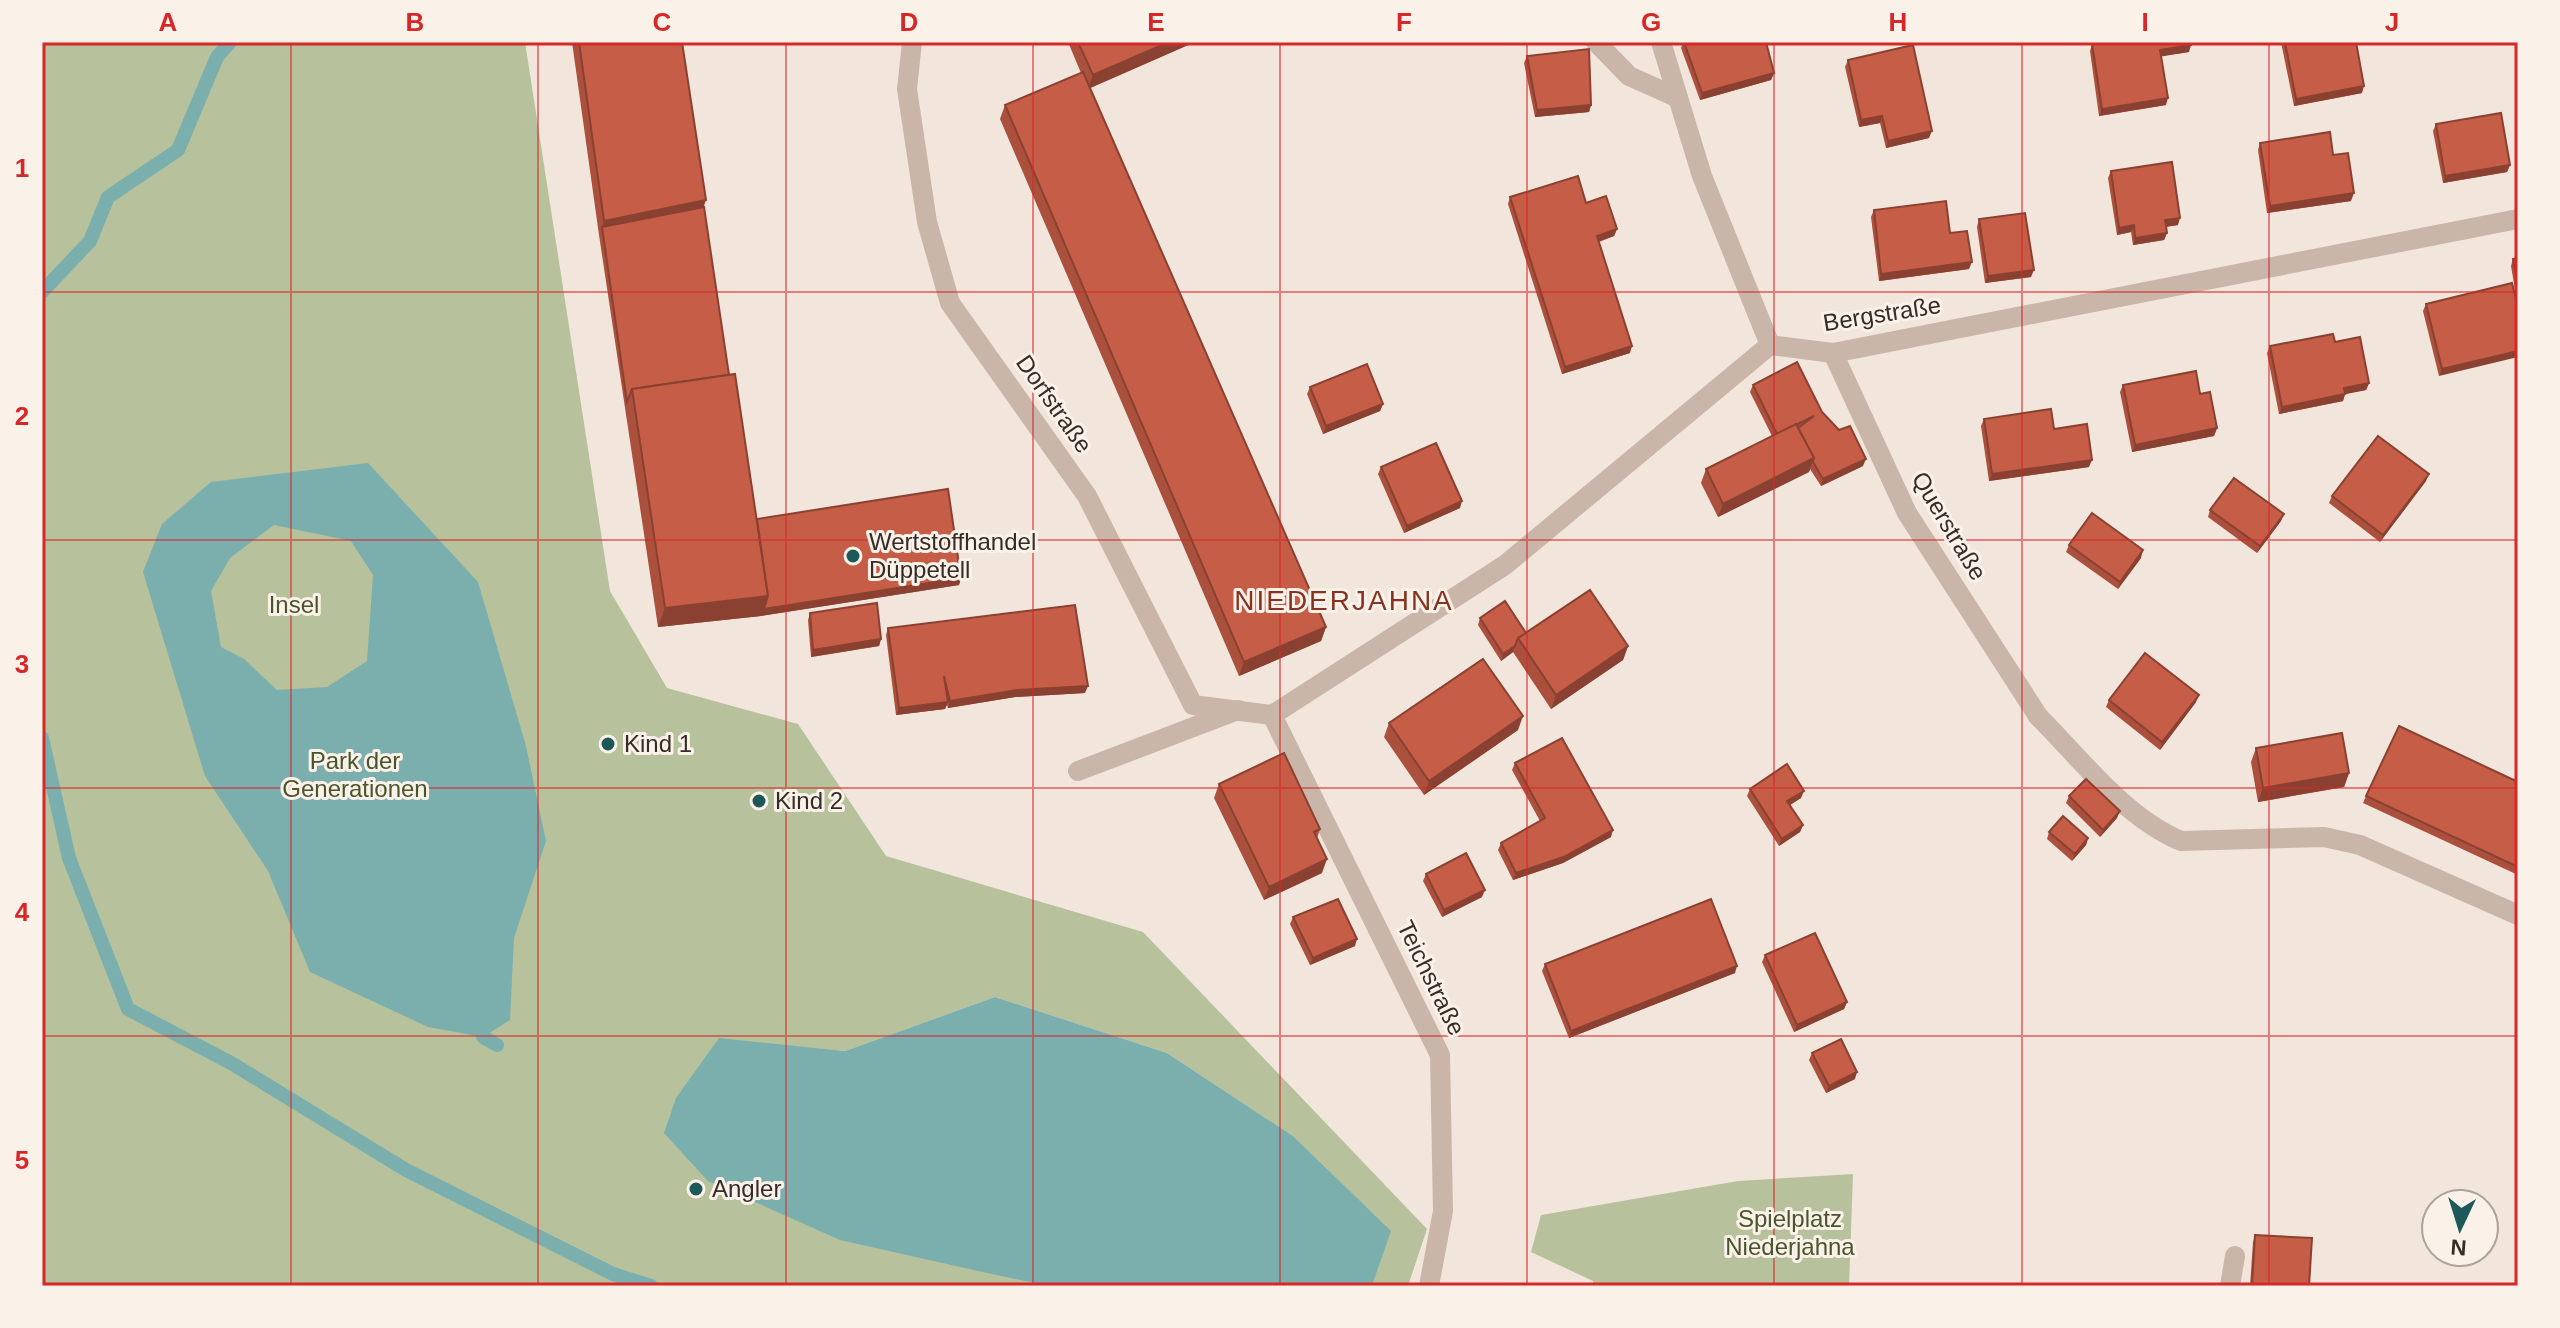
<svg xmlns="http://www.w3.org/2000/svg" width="2560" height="1328" viewBox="0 0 2560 1328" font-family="Arial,sans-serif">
	<rect width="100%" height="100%" fill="#f2e6dc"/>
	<g fill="#b7c19c">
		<polygon points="42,42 525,42 610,591 667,688 798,724 886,856 1143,932 1427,1229 1408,1286 1372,1286 1390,1231 1293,1136 1167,1053 995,997 845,1051 759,1043 1054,1286 42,1286"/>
		<polygon points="1853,1174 1849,1286 1593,1286 1593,1281 1531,1252 1541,1215 1738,1181"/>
	</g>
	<g fill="#7bafae" fill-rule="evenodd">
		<path d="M 368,463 L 478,582 L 526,746 L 546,841 L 514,938 L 510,1020 L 483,1037 L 428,1027 L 310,972 L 268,871 L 205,776 L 143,572 L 162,524 L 211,482 ZM 274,525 L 351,541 L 373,575 L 367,661 L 327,687 L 277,690 L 244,659 L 221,647 L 211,591 L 230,558 Z"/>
		<polygon points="995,997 1167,1053 1293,1136 1391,1231 1372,1286 1049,1286 978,1271 840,1240 708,1181 664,1133 676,1098 719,1038 845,1051"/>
	</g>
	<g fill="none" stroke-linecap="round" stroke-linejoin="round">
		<g stroke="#7bafae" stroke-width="14">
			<polyline points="42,292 90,241 108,197 178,150 217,57 230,42"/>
			<polyline points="42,738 69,858 128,1009 231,1063 406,1170 613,1274 651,1286"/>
			<polyline points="483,1037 497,1045"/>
		</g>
		<g stroke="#cab6a8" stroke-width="20">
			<polyline points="1596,42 1629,76 1678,98"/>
			<path d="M 2038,716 C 2081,759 2124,817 2181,841 L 2324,837 L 2360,845 L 2518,915"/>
			<polyline points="1078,771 1238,710"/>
			<polyline points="2230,1286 2235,1256"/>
		</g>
		<g stroke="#cab6a8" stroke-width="20">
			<polyline points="912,42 907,89 927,222 950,303 1087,496 1193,705 1272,715"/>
			<polyline points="1661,42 1702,176 1770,345"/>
			<polyline points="1833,353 1907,513 2038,716"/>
			<polyline points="1272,715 1505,565 1770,345 1833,353 2518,219"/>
			<polyline points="1272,715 1440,1055 1443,1211 1429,1286"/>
		</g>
	</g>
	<g fill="#aa503d">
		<polygon points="572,42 682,42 704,207 729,375 757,519 961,578 959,585 761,616 658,627 599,235"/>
		<polygon points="1068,42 1195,42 1090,88 1326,627 1321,641 1239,676 1000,119 1005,105 1081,73"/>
		<polygon points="1683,42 1766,42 1774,73 1771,80 1700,100 1681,48"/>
		<polygon points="2281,42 2356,42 2362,93 2294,106"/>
		<polygon points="2092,44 2189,52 2161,56 2166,105 2099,116 2090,51"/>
		<polygon points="1527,56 1591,105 1589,112 1535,117 1524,63"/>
		<polygon points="1848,60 1929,138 1886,148 1880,123 1859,127 1845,67"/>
		<polygon points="2436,124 2510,165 2507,172 2443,183 2433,131"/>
		<polygon points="2260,143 2351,201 2267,213 2258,150"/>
		<polygon points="2111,171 2178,225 2166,227 2167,233 2164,240 2133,245 2131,232 2117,235 2108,178"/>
		<polygon points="1510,197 1586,203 1617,229 1614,236 1599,242 1630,353 1562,374 1508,204"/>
		<polygon points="1874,210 1950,233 1969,269 1879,281 1871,217"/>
		<polygon points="1979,219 2031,277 1985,283 1977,227"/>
		<polygon points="2518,258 2518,307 2511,266 2513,259"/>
		<polygon points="2512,283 2439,376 2423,311 2426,304"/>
		<polygon points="2335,342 2369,383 2366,390 2345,394 2343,401 2279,414 2267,353 2270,346"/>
		<polygon points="1753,385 1822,412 1863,466 1821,486 1810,469 1809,472 1718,517 1701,483 1706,469 1772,436 1750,392"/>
		<polygon points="2123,385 2200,394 2217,428 2214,436 2132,452 2120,392"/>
		<polygon points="1310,387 1383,404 1380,411 1323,434 1307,394"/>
		<polygon points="1984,419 2054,429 2089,467 1989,481 1981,426"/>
		<polygon points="1381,467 1460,508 1404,533 1378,474"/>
		<polygon points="2426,481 2380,542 2329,503 2332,496"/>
		<polygon points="2210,510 2281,521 2257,553 2208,517"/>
		<polygon points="2069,545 2141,558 2118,589 2066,552"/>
		<polygon points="810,613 881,639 879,646 811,657 808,620"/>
		<polygon points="1480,618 1526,633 1628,646 1623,660 1551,709 1513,652 1501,661 1478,625"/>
		<polygon points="888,628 1085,693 1015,697 948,708 947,705 945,709 896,715 886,635"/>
		<polygon points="2109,700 2196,702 2160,750 2106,707"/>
		<polygon points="1389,723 1518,730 1424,795 1384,737"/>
		<polygon points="2256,748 2349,773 2344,787 2258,802 2251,762"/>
		<polygon points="1515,763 1611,837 1563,863 1513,880 1498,850 1501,843 1540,821 1512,770"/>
		<polygon points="2518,782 2518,875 2363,803 2366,796"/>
		<polygon points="1219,784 1320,829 1317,838 1322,873 1264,900 1214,798"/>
		<polygon points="1750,789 1801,798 1790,805 1803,825 1800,832 1779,846 1747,796"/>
		<polygon points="2069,796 2117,818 2100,837 2066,803"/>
		<polygon points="2049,832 2088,838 2086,845 2072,861 2047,839"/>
		<polygon points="1426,874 1482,897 1442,917 1423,881"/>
		<polygon points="1293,917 1355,946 1310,965 1290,924"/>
		<polygon points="1765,955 1847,1002 1844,1009 1794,1032 1762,962"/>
		<polygon points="1545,964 1735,973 1569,1038 1542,971"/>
		<polygon points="1812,1053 1855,1079 1826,1093 1809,1060"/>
		<polygon points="2255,1235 2309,1286 2250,1286 2253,1242"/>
	</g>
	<g fill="#8b4132">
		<polygon points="1169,42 1195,42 1088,89 1093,75"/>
		<polygon points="2191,45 2189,52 2158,57 2160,50"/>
		<polygon points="1774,73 1771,80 1700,100 1702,93"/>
		<polygon points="2364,86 2362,93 2294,106 2296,99"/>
		<polygon points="2168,98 2166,105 2099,116 2102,109"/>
		<polygon points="1591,105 1589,112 1535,117 1537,110"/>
		<polygon points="1882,116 1880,123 1859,127 1861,120"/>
		<polygon points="1932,131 1929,138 1886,148 1888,141"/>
		<polygon points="2510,165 2507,172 2443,183 2445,176"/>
		<polygon points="2354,193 2351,201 2267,213 2270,206"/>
		<polygon points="706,200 701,214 602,227 604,221"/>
		<polygon points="2180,218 2178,225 2163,227 2165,220"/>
		<polygon points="2134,225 2131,232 2117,235 2119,228"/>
		<polygon points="1617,229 1614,236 1594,243 1597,236"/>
		<polygon points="2167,233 2164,240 2133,245 2135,238"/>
		<polygon points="1972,262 1969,269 1879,281 1881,274"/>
		<polygon points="2034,270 2031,277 1985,283 1988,276"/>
		<polygon points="1632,346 1630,353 1562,374 1565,367"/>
		<polygon points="2518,351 2518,357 2439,376 2442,369"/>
		<polygon points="2369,383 2366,390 2341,395 2344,388"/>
		<polygon points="2345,394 2343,401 2279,414 2282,407"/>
		<polygon points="1383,404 1380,411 1323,434 1326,426"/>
		<polygon points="2217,428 2214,436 2132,452 2135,445"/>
		<polygon points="1814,458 1809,472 1718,517 1723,504"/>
		<polygon points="1866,459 1863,466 1821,486 1823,479"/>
		<polygon points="2092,460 2089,467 1989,481 1992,474"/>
		<polygon points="2429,474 2426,481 2380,542 2383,535"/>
		<polygon points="1462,501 1460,508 1404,533 1407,526"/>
		<polygon points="2284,514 2281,521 2257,553 2260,546"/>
		<polygon points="2143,550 2141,558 2118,589 2120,582"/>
		<polygon points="961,578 959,585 761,616 658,627 665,608 768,596"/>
		<polygon points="1326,627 1321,641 1239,676 1244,662"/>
		<polygon points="881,639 879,646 811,657 813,650"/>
		<polygon points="1515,646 1513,652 1501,661 1503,654"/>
		<polygon points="1628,646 1623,660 1551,709 1556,695"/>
		<polygon points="1088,686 1085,693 1015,697 948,708 950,701 1017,690"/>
		<polygon points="2199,695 2196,702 2160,750 2162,742"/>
		<polygon points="948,702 945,709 896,715 899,708"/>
		<polygon points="1523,716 1518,730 1424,795 1429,781"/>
		<polygon points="2349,773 2344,787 2258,802 2263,788"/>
		<polygon points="1804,791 1801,798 1785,808 1787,801"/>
		<polygon points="2120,811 2117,818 2100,837 2103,830"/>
		<polygon points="1803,825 1800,832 1779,846 1782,839"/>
		<polygon points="1613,830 1611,837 1563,863 1513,880 1516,873"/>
		<polygon points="2088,838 2086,845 2072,861 2075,854"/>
		<polygon points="1327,859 1322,873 1264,900 1269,887"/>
		<polygon points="1485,890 1482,897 1442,917 1444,910"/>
		<polygon points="1357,939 1355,946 1310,965 1313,958"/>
		<polygon points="1737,966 1735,973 1569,1038 1571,1031"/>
		<polygon points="1847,1002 1844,1009 1794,1032 1797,1025"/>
		<polygon points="1857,1072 1855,1079 1826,1093 1829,1086"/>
	</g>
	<g fill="#c65d47" stroke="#8b4132" stroke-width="2">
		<polygon points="579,42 682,42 706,200 604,221"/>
		<polygon points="1078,42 1169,42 1093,75"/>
		<polygon points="1684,42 1766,42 1774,73 1702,93"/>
		<polygon points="2104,42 2191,42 2191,45 2160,50 2168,98 2102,109 2092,44"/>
		<polygon points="2285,42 2356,42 2364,86 2296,99"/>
		<polygon points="1913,45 1932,131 1888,141 1882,116 1861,120 1848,60"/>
		<polygon points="1589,49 1591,105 1537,110 1527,56"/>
		<polygon points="1083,72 1326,627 1244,662 1005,105"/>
		<polygon points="2501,113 2510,165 2445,176 2436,124"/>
		<polygon points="2330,132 2333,155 2348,153 2354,193 2270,206 2260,143"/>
		<polygon points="2172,162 2180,218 2165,220 2167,233 2135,238 2134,225 2119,228 2111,171"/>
		<polygon points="1578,176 1586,203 1606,196 1617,229 1597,236 1632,346 1565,367 1510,197"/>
		<polygon points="1946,201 1950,233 1967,231 1972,262 1881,274 1874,210"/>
		<polygon points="704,207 729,375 632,389 627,402 602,227"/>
		<polygon points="2025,213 2034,270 1988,276 1979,219"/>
		<polygon points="2518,258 2518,286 2513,259"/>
		<polygon points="2512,283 2518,307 2518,351 2442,369 2426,304"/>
		<polygon points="2333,334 2335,342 2360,337 2369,383 2344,388 2345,394 2282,407 2270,346"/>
		<polygon points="1797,362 1822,412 1839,430 1850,426 1866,459 1823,479 1813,462 1814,458 1798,428 1814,416 1777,434 1753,385"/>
		<polygon points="1367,364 1383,404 1326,426 1310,387"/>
		<polygon points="2196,371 2200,394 2210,392 2217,428 2135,445 2123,385"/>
		<polygon points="735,374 768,596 665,608 632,389"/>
		<polygon points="2051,409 2054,429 2087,424 2092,460 1992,474 1984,419"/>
		<polygon points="1796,424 1814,458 1723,504 1706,469"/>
		<polygon points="2378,436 2429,474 2383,535 2332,496"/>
		<polygon points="1436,443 1462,501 1407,526 1381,467"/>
		<polygon points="2234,478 2284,514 2260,546 2210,510"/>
		<polygon points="948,489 961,578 764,609 768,596 757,519"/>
		<polygon points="2092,513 2143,550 2120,582 2069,545"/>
		<polygon points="1590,590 1628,646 1556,695 1518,638"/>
		<polygon points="1505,601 1526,633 1518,638 1515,646 1503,654 1480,618"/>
		<polygon points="877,603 881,639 813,650 810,613"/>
		<polygon points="1075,605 1088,686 1017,690 950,701 944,676 948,702 899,708 888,628"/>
		<polygon points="2145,653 2199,695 2162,742 2109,700"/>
		<polygon points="1483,659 1523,716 1429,781 1389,723"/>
		<polygon points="2399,726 2518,782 2518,867 2366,796"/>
		<polygon points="2342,733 2349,773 2263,788 2256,748"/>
		<polygon points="1562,738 1613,830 1566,856 1516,873 1501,843 1545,818 1515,763"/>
		<polygon points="1284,753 1320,829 1314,832 1327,859 1269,887 1219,784"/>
		<polygon points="1787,764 1804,791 1787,801 1803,825 1782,839 1750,789"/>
		<polygon points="2086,779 2120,811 2103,830 2069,796"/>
		<polygon points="2063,816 2088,838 2075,854 2049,832"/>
		<polygon points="1466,853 1485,890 1444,910 1426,874"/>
		<polygon points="1338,899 1357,939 1313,958 1293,917"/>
		<polygon points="1711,899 1737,966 1571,1031 1545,964"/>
		<polygon points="1815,933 1847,1002 1797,1025 1765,955"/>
		<polygon points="1841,1039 1857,1072 1829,1086 1812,1053"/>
		<polygon points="2255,1235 2312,1238 2309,1286 2252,1286"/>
	</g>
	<path fill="none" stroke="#d62828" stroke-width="2" stroke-opacity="0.55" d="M 291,42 L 291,1286M 538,42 L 538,1286M 786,42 L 786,1286M 1033,42 L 1033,1286M 1280,42 L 1280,1286M 1527,42 L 1527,1286M 1774,42 L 1774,1286M 2022,42 L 2022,1286M 2269,42 L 2269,1286M 42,292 L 2518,292M 42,540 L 2518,540M 42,788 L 2518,788M 42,1036 L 2518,1036"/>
	<g fill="#1e5959" stroke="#faf1e9" stroke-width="3">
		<circle cx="853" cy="556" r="8"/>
		<circle cx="608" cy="744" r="8"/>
		<circle cx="759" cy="801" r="8"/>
		<circle cx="696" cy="1189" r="8"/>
	</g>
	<g text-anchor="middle" stroke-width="6" stroke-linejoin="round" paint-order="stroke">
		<g font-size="24" fill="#372c28" stroke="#faf1e9">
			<text transform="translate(1882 314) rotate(-9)" y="8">Bergstraße</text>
			<text transform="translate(1054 404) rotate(55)" y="8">Dorfstraße</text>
			<text transform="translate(1949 526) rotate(59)" y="8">Querstraße</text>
			<text transform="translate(1431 978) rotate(64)" y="8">Teichstraße</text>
		</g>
		<g font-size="24" fill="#372c28" stroke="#faf1e9" text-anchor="start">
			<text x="869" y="550">Wertstoffhandel<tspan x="869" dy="28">Düppetell</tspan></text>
			<text x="624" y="752">Kind 1</text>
			<text x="775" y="809">Kind 2</text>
			<text x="712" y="1197">Angler</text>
		</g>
		<g font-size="24" fill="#49552c" stroke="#faf1e9">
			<text x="294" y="613">Insel</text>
			<text x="355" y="769">Park der<tspan x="355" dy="28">Generationen</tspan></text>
			<text x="1790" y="1227">Spielplatz<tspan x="1790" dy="28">Niederjahna</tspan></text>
		</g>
		<g font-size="28" letter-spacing="2" fill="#863321" stroke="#faf1e9">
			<text x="1344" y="610">NIEDERJAHNA</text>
		</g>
	</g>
	<rect width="2560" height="1328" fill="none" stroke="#faf1e9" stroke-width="88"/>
	<g transform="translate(2460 1228) rotate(184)"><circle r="38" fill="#faf1e9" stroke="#aca29c" stroke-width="2"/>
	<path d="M0-6L14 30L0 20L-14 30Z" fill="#1e5959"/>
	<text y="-12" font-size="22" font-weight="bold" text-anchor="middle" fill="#372c28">N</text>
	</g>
	<rect x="44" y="44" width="2472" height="1240" fill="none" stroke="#d62828" stroke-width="3"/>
	<g font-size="26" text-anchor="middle" font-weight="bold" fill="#d62828">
		<text x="168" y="31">A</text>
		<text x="415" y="31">B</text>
		<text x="662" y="31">C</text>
		<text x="909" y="31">D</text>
		<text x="1156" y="31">E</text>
		<text x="1404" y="31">F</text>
		<text x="1651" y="31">G</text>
		<text x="1898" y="31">H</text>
		<text x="2145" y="31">I</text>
		<text x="2392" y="31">J</text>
		<text x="22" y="177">1</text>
		<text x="22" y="425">2</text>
		<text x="22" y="673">3</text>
		<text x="22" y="921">4</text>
		<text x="22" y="1169">5</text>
	</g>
</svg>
